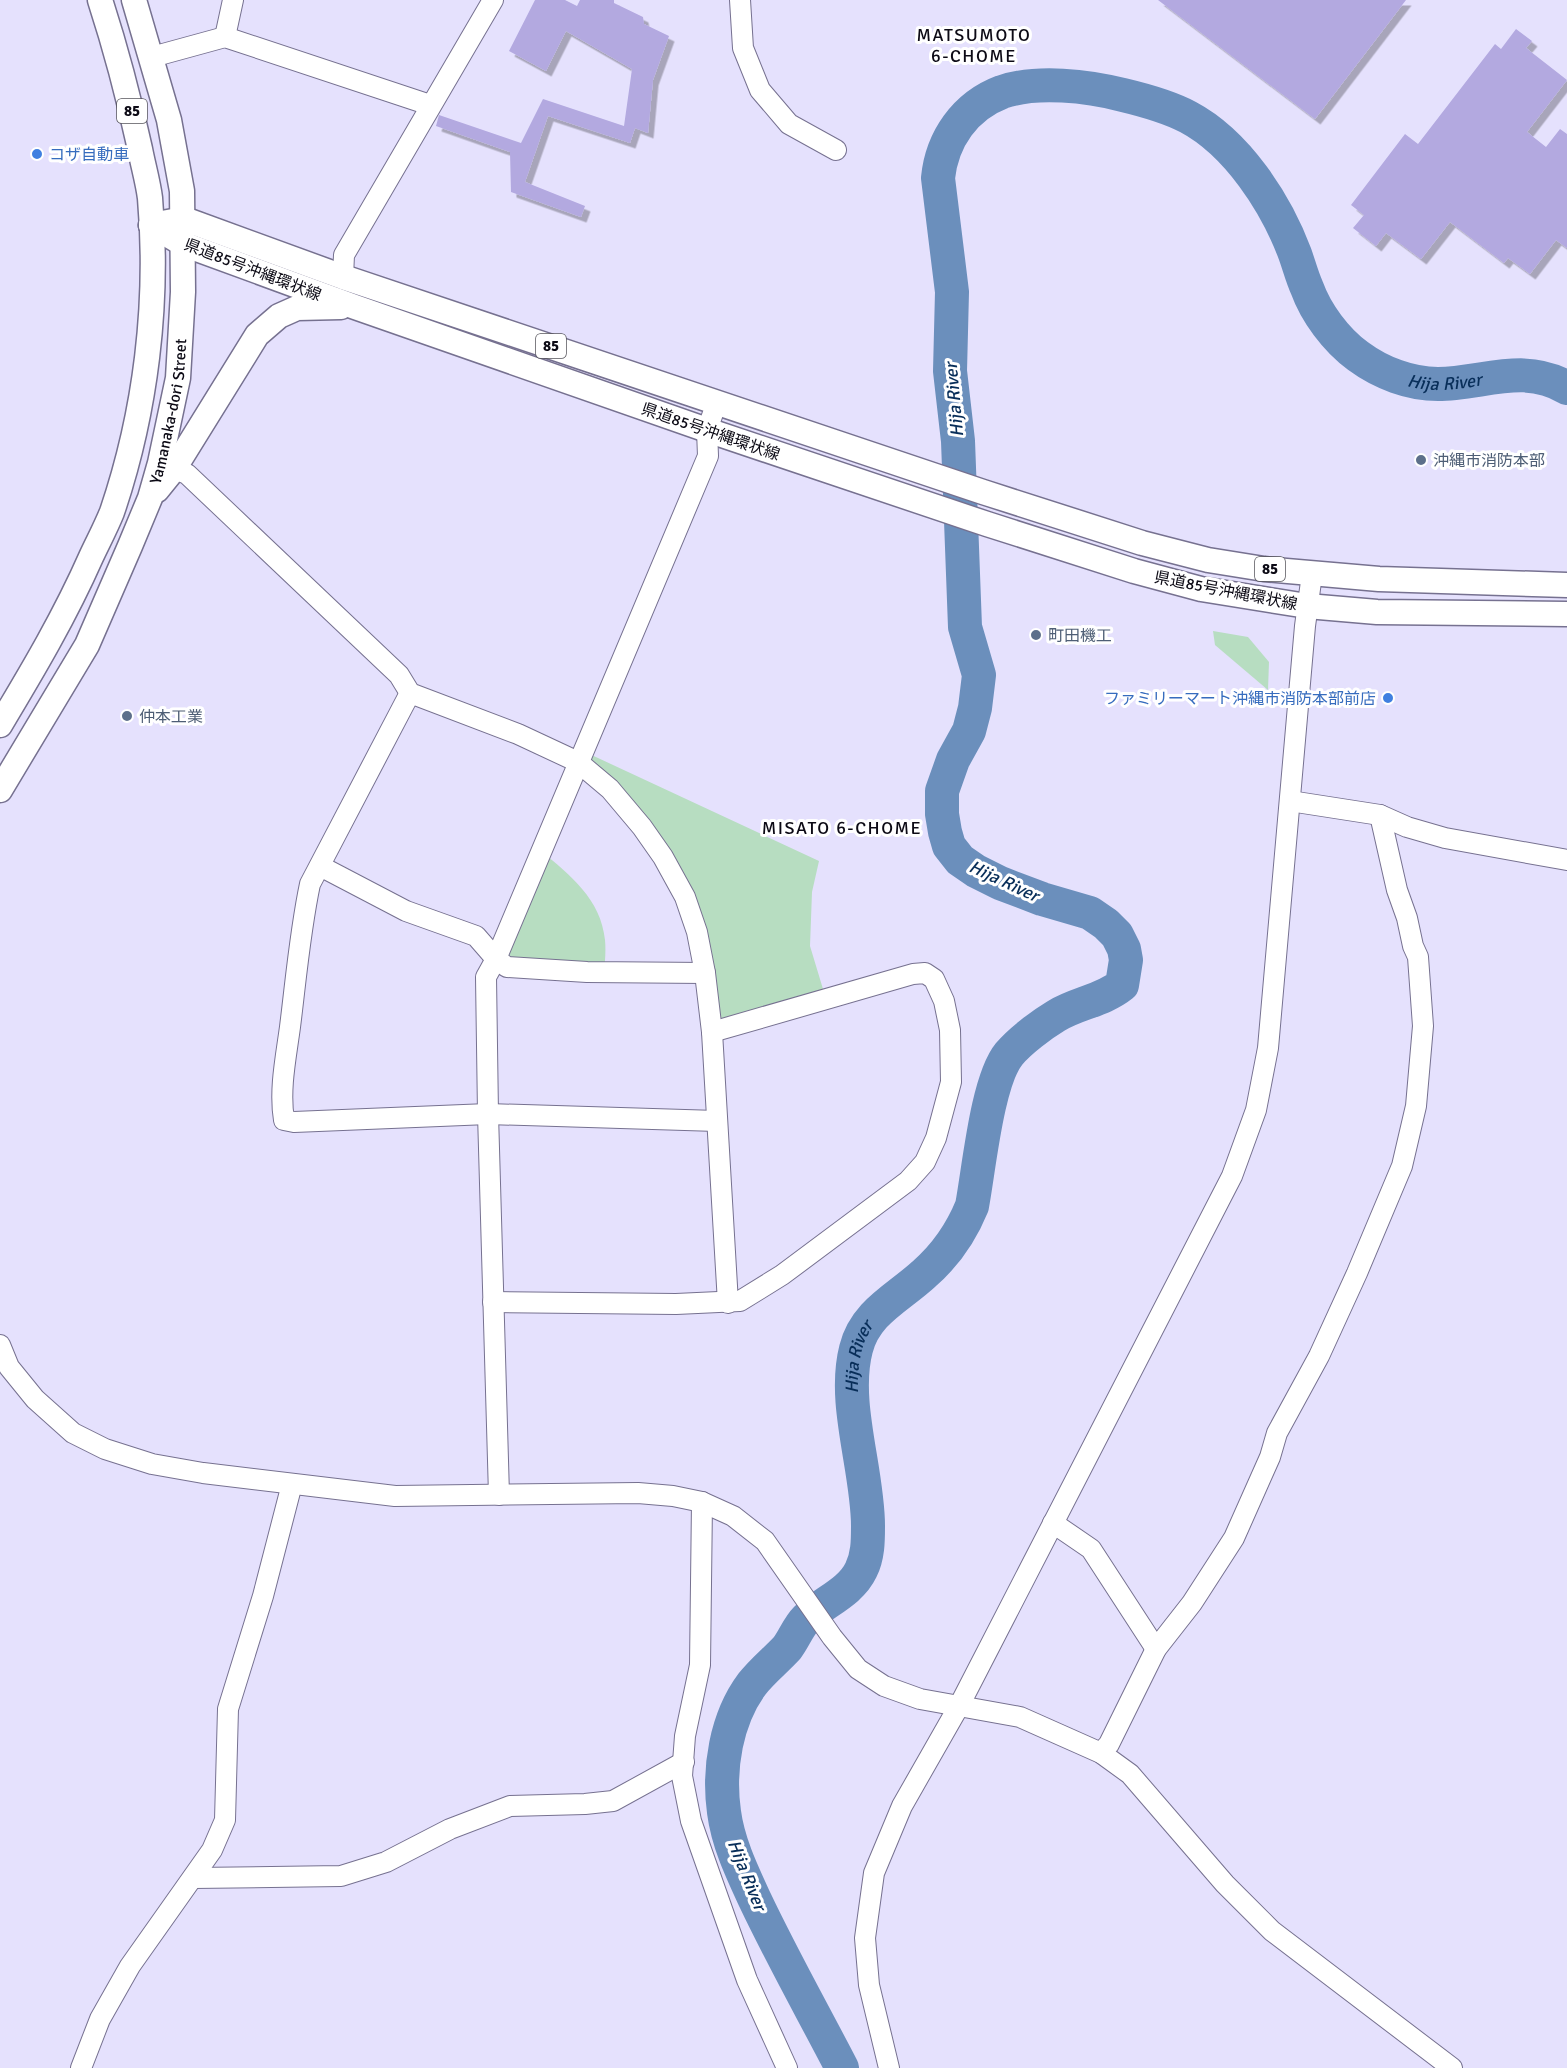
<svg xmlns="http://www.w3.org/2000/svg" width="1567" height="2068" viewBox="0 0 1567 2068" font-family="Signika,'Noto Sans JP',sans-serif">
	<defs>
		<filter id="shadow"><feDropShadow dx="5.5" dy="5.5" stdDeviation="0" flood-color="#0004"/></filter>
	</defs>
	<rect width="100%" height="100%" fill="#e5e1fd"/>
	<g fill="#b7ddc1">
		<polygon points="1213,631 1248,637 1269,662 1268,690 1215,645"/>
		<polygon points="583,751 819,861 812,892 810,946 826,999 712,1032 685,897"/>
		<path d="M 541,851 C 570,875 601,899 605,940 C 606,950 605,962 604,972 L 496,959 Z"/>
	</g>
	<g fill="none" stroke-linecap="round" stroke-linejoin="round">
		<path stroke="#6b8fbc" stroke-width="34" id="s1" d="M 842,2068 C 813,2012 782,1957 755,1900 C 742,1872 728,1843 724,1812 C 718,1769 726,1719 752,1684 C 762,1671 776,1660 787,1648 C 794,1639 798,1627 806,1619 C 823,1602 850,1593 861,1570 C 868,1556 868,1541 868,1526 C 868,1470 842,1403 856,1349 C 865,1312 898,1298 924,1274 C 947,1254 961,1233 972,1206 C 979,1169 987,1081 1009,1054 C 1020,1041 1041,1025 1056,1016 C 1077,1003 1102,1001 1122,985 L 1126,960 L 1124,949 L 1117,935 L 1106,924 L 1090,913 L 1042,899 L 1000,883 L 976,871 L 960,860 L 949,846 L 945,832 L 942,814 L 942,791 L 953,760 L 969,731 L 975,708 L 979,675 L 965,627 L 958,441 L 950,371 L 952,292 L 938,178 C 942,139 965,106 1002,92 C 1037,80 1088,86 1123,95 C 1144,100 1169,107 1188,117 C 1237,143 1276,203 1295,254 C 1299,265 1302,277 1307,288 C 1316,313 1336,340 1358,356 C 1381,373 1410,384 1438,384 C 1482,384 1525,362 1567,388"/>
	</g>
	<g fill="#b3a9e0" filter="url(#shadow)">
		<polygon points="535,0 565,0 577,6 580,0 614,0 614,3 643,17 644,24 669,36 653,80 648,133 635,128 630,143 548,116 525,182 585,206 581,217 511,192 510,152 436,126 439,115 521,143 543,99 624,126 632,69 566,31 546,71 509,51"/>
		<polygon points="1158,0 1406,0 1315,119"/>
		<polygon points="1516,29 1532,41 1526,48 1567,80 1527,132 1546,147 1560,129 1567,134 1567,248 1556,240 1530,274 1508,258 1504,263 1450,222 1421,259 1386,233 1376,246 1353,228 1364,215 1351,205 1405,134 1418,144 1495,44 1501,49"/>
	</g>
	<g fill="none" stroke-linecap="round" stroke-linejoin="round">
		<defs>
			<g id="minor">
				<polyline points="740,0 743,48 760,90 789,124 836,150"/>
				<polyline points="225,37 233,0"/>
				<polyline points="152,57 225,37 430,105"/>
				<polyline points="343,277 344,255 493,0"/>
				<polyline points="174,469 187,474 399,675 410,693 518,734 578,762 610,789 642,827 663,857 685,897 697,932 705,973 712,1032 728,1303"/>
				<path d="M 410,693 L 310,884 C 300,931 296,979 290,1027 C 286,1057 279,1090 284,1120 L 294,1122 L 488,1114 L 717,1121"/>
				<polyline points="1290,801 1380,815 1407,827 1445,838 1567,860"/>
				<polyline points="320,866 406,911 476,936 496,959 507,967 587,972 705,973"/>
				<polyline points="493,1302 676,1304 740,1301 782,1275 908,1181 925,1162 936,1138 951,1082 950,1030 944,1001 934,979 925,973 913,974 712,1032"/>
				<polyline points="0,1345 9,1367 35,1399 73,1433 105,1449 152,1464 203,1473 395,1496 638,1493 673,1496 702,1502 733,1516 765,1541 832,1637 858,1669 884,1686 920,1699 1020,1717 1101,1753 1130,1774 1225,1884 1272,1931 1452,2068"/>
				<polyline points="499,1495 488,1114 486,977 496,959 708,456 707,430 717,402"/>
				<polyline points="702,1502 700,1665 685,1736 682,1776 691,1821 747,1980 787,2068"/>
				<polyline points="1053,1523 1091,1549 1156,1649"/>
				<polyline points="1101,1753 1109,1744 1156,1649 1192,1603 1234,1538 1270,1457 1277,1433 1319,1356 1357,1273 1402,1166 1416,1106 1423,1026 1418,957 1413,946 1407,918 1397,890 1380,815"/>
				<polyline points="193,1878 341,1876 386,1862 450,1829 510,1806 585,1804 613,1801 684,1762"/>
				<polyline points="81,2068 100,2019 130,1966 212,1850 225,1820 228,1709 263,1596 292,1484"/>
				<polyline points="889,2068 869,1985 865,1938 874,1873 902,1806 959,1706 1232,1176 1256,1110 1268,1048 1305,626 1312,574"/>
			</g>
			<g id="major">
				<polyline points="151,225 183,244 355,307 707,430 987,524 1134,571 1201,589 1307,606 1377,612 1567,614"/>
				<polyline points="151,225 184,219 343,277 983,492 1142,543 1208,560 1264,569 1379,579 1567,585"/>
				<polyline points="157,490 174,469 257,335 279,316 297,308 341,307"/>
				<path d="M 0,725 C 33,670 65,616 91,557 C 98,542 106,527 112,512 C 146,412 159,303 150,198 C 148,182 143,165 140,149 C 129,99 116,49 100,0"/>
				<path id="s2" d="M 0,790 L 87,645 L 130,546 L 150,498 L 160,463 L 178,378 L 183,292 L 182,191 L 169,120 L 134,0"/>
			</g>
		</defs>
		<use href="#minor" stroke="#767190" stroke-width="22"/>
		<use href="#major" stroke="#767190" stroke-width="27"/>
		<use href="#minor" stroke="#fff" stroke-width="20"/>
		<use href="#major" stroke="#fff" stroke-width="24"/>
	</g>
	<g fill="#3f7fe0" stroke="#fff" stroke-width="2">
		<circle cx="37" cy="154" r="6"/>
		<circle cx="1388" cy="698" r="6"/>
	</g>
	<g fill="#5c6f8a" stroke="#fff" stroke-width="2">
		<circle cx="1421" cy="460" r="6"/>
		<circle cx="1036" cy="635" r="6"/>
		<circle cx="127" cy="716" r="6"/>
	</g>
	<g text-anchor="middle" stroke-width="6" stroke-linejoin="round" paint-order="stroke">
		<g fill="#fff" stroke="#55545b" stroke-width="1.5">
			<rect x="117" y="99" width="30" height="24" rx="4.5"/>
			<rect x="536" y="334" width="30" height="24" rx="4.5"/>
			<rect x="1255" y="557" width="30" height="24" rx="4.5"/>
		</g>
		<g font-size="15" font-weight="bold" fill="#0c0a15">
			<text x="132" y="116">85</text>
			<text x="551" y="351">85</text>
			<text x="1270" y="574">85</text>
		</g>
		<g font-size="16" fill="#366cbe" stroke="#fff" text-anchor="start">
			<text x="49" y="160">コザ自動車</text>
			<text x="1376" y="704" text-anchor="end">ファミリーマート沖縄市消防本部前店</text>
		</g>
		<g font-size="16" fill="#0c0a15" stroke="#fff">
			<text transform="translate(253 269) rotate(21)" y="6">県道85号沖縄環状線</text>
			<text dy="6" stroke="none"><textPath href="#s2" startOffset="418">Yamanaka-dori Street</textPath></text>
			<text transform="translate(711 431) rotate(19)" y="6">県道85号沖縄環状線</text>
			<text transform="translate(1226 590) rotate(11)" y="6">県道85号沖縄環状線</text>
		</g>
		<g font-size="16" fill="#4e5e75" stroke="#fff" text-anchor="start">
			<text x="1433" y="466">沖縄市消防本部</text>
			<text x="1048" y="641">町田機工</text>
			<text x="139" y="722">仲本工業</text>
		</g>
		<g font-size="18" letter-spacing="1.5" fill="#0c0a15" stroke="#fff">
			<text x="974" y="41">MATSUMOTO<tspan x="974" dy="21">6-CHOME</tspan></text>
			<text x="842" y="834">MISATO 6-CHOME</text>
		</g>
		<g font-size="18" font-style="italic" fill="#082e59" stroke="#fff">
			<text dy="6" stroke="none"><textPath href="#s1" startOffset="2900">Hija River</textPath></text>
			<text transform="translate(954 400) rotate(-95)" y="6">Hija River</text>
			<text transform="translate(1004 881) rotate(25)" y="6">Hija River</text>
			<text dy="6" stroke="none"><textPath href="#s1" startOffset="792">Hija River</textPath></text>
			<text transform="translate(747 1875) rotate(68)" y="6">Hija River</text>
		</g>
	</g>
</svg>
